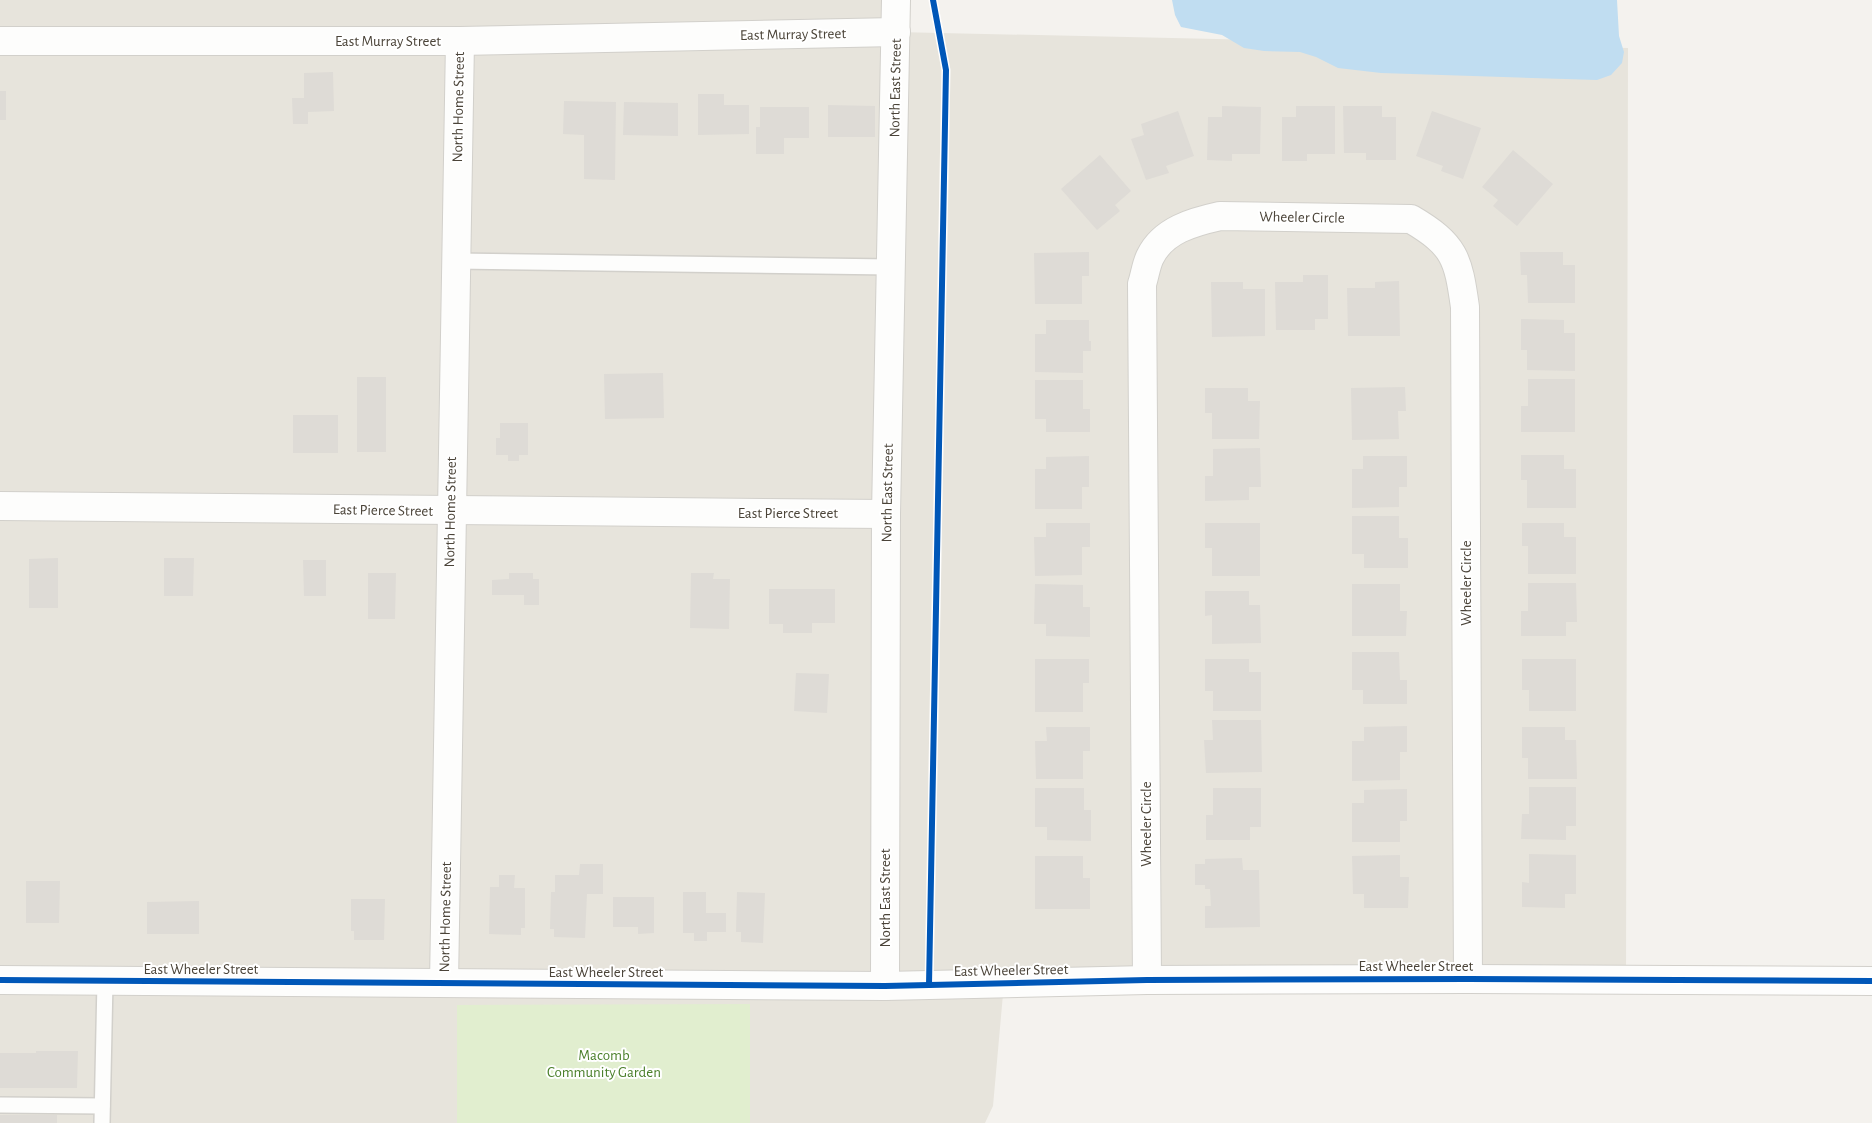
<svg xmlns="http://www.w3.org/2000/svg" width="1872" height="1123" viewBox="0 0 1872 1123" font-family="'Alegreya Sans',sans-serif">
	<rect width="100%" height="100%" fill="#f4f2ee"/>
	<polygon fill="#e7e4dc" points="0,0 896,0 896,32 1628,48 1626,980 1004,983 993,1106 985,1123 0,1123"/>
	<polygon fill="#e1eecf" points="750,1004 750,1123 457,1123 457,1005"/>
	<polygon fill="#c0ddf1" points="1172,0 1617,0 1619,36 1624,52 1622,63 1611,75 1597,80 1381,73 1338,68 1316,57 1300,52 1264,51 1244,48 1222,35 1181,27 1175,15"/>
	<g fill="#dedbd6">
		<polygon points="333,72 334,111 308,112 308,124 293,124 292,98 304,98 304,73"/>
		<rect x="0" y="91" width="6" height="29"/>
		<polygon points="698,94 724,94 724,105 749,105 749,134 698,135"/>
		<polygon points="564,101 616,102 615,180 584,179 584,135 563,134"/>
		<polygon points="624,102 678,103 678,136 623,135"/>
		<polygon points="828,105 875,106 875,137 828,137"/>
		<polygon points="1222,106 1261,107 1260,154 1232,154 1232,161 1207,160 1208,117 1222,117"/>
		<polygon points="1296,106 1335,106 1335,154 1307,154 1307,161 1282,161 1282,117 1296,117"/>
		<polygon points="1343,106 1382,106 1382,117 1396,117 1396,160 1366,160 1366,153 1344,153"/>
		<polygon points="760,107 809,107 809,138 784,138 784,154 756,154 756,127 760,127"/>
		<polygon points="1178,111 1194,156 1166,166 1169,173 1146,180 1131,139 1144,135 1141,124"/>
		<polygon points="1432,111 1481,128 1463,179 1441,171 1443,166 1416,156"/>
		<polygon points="1513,150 1553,184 1517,226 1493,206 1498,200 1482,187"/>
		<polygon points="1100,155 1131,191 1115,205 1120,211 1097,230 1061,189"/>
		<polygon points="1089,252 1089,276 1082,276 1082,304 1035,304 1034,253"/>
		<polygon points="1520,252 1563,252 1563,265 1575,265 1575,303 1528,303 1527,275 1521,275"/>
		<polygon points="1303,275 1328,275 1328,319 1315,319 1315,330 1276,330 1275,282 1303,282"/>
		<polygon points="1399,281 1400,336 1348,336 1347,288 1375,288 1375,282"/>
		<polygon points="1211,282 1243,282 1243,289 1265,289 1265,336 1212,337"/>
		<polygon points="1521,319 1564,320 1564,333 1575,333 1575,371 1527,370 1527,350 1521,350"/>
		<polygon points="1046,320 1089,320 1089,341 1091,341 1091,351 1083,351 1083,373 1035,372 1035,334 1046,334"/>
		<polygon points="663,373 664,418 605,419 604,374"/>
		<rect x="357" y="377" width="29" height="75"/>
		<polygon points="1528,379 1575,379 1575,432 1521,432 1521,406 1528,406"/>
		<polygon points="1035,380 1083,380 1083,409 1090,409 1090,432 1046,432 1046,419 1035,419"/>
		<polygon points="1405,387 1406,411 1398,411 1399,439 1352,440 1351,388"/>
		<polygon points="1205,388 1248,388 1248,401 1260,401 1259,439 1212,439 1212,413 1205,413"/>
		<rect x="293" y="415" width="45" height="38"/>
		<polygon points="500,423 528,423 528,455 519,455 519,461 508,461 508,455 496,455 496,438 500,438"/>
		<polygon points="1260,448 1261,487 1249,487 1249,500 1205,501 1205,476 1213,476 1213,449"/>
		<polygon points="1521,455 1564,455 1564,469 1576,469 1576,508 1527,508 1527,480 1521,480"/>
		<polygon points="1089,456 1089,487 1082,487 1082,509 1035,509 1035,469 1046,469 1046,457"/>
		<polygon points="1363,456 1407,456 1407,487 1399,487 1399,507 1352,508 1352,469 1363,469"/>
		<polygon points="1352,516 1399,516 1399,538 1408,538 1408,568 1364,568 1364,554 1352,554"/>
		<polygon points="1046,523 1090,523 1090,547 1082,547 1082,575 1035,576 1034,537 1046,537"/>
		<polygon points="1205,523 1260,523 1260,576 1212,576 1212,548 1205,548"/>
		<polygon points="1522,523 1564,523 1564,537 1576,537 1576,574 1528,574 1528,546 1522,546"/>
		<polygon points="58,558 58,608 29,608 29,559"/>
		<polygon points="164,558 194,558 193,596 164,596"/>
		<polygon points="303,560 326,560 326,596 304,596"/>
		<polygon points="368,573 396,573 395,619 368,619"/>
		<polygon points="509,573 533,573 533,579 539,579 539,605 524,605 524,595 492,595 492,580 509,579"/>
		<polygon points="691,573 714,573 713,579 730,579 729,629 690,628"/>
		<polygon points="1528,583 1576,583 1577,622 1566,622 1566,636 1521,636 1521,611 1528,611"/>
		<polygon points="1035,584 1083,585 1083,607 1090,607 1090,637 1046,636 1046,624 1034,624"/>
		<polygon points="1352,584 1400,584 1400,611 1407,611 1406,636 1352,636"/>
		<polygon points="769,589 835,589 835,623 812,623 812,633 783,633 783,624 769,624"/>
		<polygon points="1205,591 1249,591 1249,605 1260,605 1261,643 1212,644 1212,615 1205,616"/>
		<polygon points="1352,652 1399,652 1400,680 1407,680 1407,704 1363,704 1363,690 1352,690"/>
		<polygon points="1035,659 1089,659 1089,683 1083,683 1083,712 1035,712"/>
		<polygon points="1205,659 1249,659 1249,672 1261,672 1261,711 1213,711 1213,691 1205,691"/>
		<polygon points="1522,659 1576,659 1576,711 1529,711 1529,690 1522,690"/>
		<polygon points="796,673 829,674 827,713 794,711"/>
		<polygon points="1212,720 1261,720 1262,772 1206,773 1204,740 1213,740"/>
		<polygon points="1407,726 1407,752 1400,752 1400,780 1352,781 1352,741 1364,741 1364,727"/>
		<polygon points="1046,727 1090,727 1090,751 1083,751 1083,779 1036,779 1035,741 1047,741"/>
		<polygon points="1522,727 1565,727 1565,740 1576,740 1577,779 1528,779 1528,758 1522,758"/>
		<polygon points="1529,787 1576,787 1576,826 1566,826 1566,840 1521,839 1522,814 1529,814"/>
		<polygon points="1035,788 1084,788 1084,810 1091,810 1091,841 1047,840 1047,827 1035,827"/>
		<polygon points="1213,788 1261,788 1261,827 1250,827 1250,840 1206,840 1206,815 1213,815"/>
		<polygon points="1407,789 1407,821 1400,821 1400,842 1352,842 1352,803 1364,803 1364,790"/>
		<polygon points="1529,854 1576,855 1576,894 1565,894 1565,908 1522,907 1522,882 1529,883"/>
		<polygon points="1400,855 1400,877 1409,877 1408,908 1364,908 1364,894 1353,894 1352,856"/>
		<polygon points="1035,856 1083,856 1083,878 1090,878 1090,909 1035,909"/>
		<polygon points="1242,858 1243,870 1259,870 1260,927 1205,928 1205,906 1211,906 1210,889 1205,889 1205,885 1195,885 1195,864 1205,864 1205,859"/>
		<polygon points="580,864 603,864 603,894 587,894 585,938 554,937 554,929 550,929 551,892 555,892 555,875 579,875"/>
		<polygon points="499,875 515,875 514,888 525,888 525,928 521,928 521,935 489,934 490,887 499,887"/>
		<polygon points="26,881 60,881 59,923 26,923"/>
		<polygon points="683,892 706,892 706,913 726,913 726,932 707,932 707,941 694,941 694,933 683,933"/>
		<polygon points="737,892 765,893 763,943 741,942 741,932 736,932"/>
		<polygon points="613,897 654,897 654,933 638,934 638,927 613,927"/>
		<polygon points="351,899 385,899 384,940 354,940 354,931 351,931"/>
		<polygon points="199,901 199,934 147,934 147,902"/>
		<polygon points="36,1051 78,1051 77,1088 0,1088 0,1053 36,1053"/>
		<rect x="0" y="1115" width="57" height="8"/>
	</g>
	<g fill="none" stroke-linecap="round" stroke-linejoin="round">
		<defs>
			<g id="service">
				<polyline points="455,261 891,267"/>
				<polyline points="0,1105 102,1106"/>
				<polyline points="102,1123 105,981"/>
			</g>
			<g id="minor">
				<polyline points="0,41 460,41 896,32"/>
				<polyline points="0,506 886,514"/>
				<polyline points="0,980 885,986 1147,980 1468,979 1872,981"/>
				<path d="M 1147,980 L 1142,284 C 1145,275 1146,265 1150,257 C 1163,230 1193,222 1220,216 L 1411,219 C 1455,245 1458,258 1465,307 L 1468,979"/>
				<polyline points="444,983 460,41"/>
				<polyline points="885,986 886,514 896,0"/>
			</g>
		</defs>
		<use href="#service" stroke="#d2d0cb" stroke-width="18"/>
		<use href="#minor" stroke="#d2d0cb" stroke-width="30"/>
		<use href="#service" stroke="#fdfdfc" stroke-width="15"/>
		<use href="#minor" stroke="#fdfdfc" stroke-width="28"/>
		<defs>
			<g id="cycleway">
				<polyline points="0,980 885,986 1147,980 1468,979 1872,981"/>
				<polyline points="929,985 946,70 933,0"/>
			</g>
		</defs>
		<use href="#cycleway" stroke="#fff" stroke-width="9"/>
		<use href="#cycleway" stroke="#0057b8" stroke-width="6"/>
	</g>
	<g text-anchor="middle" stroke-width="4" stroke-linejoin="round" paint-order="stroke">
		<g font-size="15" fill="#4b4439" stroke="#fff">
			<text transform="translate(793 34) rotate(-1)" y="5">East Murray Street</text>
			<text x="388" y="46">East Murray Street</text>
			<text transform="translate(895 88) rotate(-89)" y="5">North East Street</text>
			<text transform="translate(458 107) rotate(-89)" y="5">North Home Street</text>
			<text transform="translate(1302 217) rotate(1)" y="5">Wheeler Circle</text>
			<text transform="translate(887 493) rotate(-89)" y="5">North East Street</text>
			<text transform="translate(383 510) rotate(1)" y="5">East Pierce Street</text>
			<text transform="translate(450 512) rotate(-89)" y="5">North Home Street</text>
			<text x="788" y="518">East Pierce Street</text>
			<text transform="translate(1466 583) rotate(-90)" y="5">Wheeler Circle</text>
			<text transform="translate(1146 824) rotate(-90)" y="5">Wheeler Circle</text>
			<text transform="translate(885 898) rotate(-90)" y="5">North East Street</text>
			<text transform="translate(445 917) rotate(-89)" y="5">North Home Street</text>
			<text x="1416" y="971">East Wheeler Street</text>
			<text x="201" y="974">East Wheeler Street</text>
			<text transform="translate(1011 970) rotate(-1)" y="5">East Wheeler Street</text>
			<text x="606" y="977">East Wheeler Street</text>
		</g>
		<g font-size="15" fill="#4a7f2a" stroke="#fff">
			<text x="604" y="1060">Macomb<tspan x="604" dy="17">Community Garden</tspan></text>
		</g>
	</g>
</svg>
